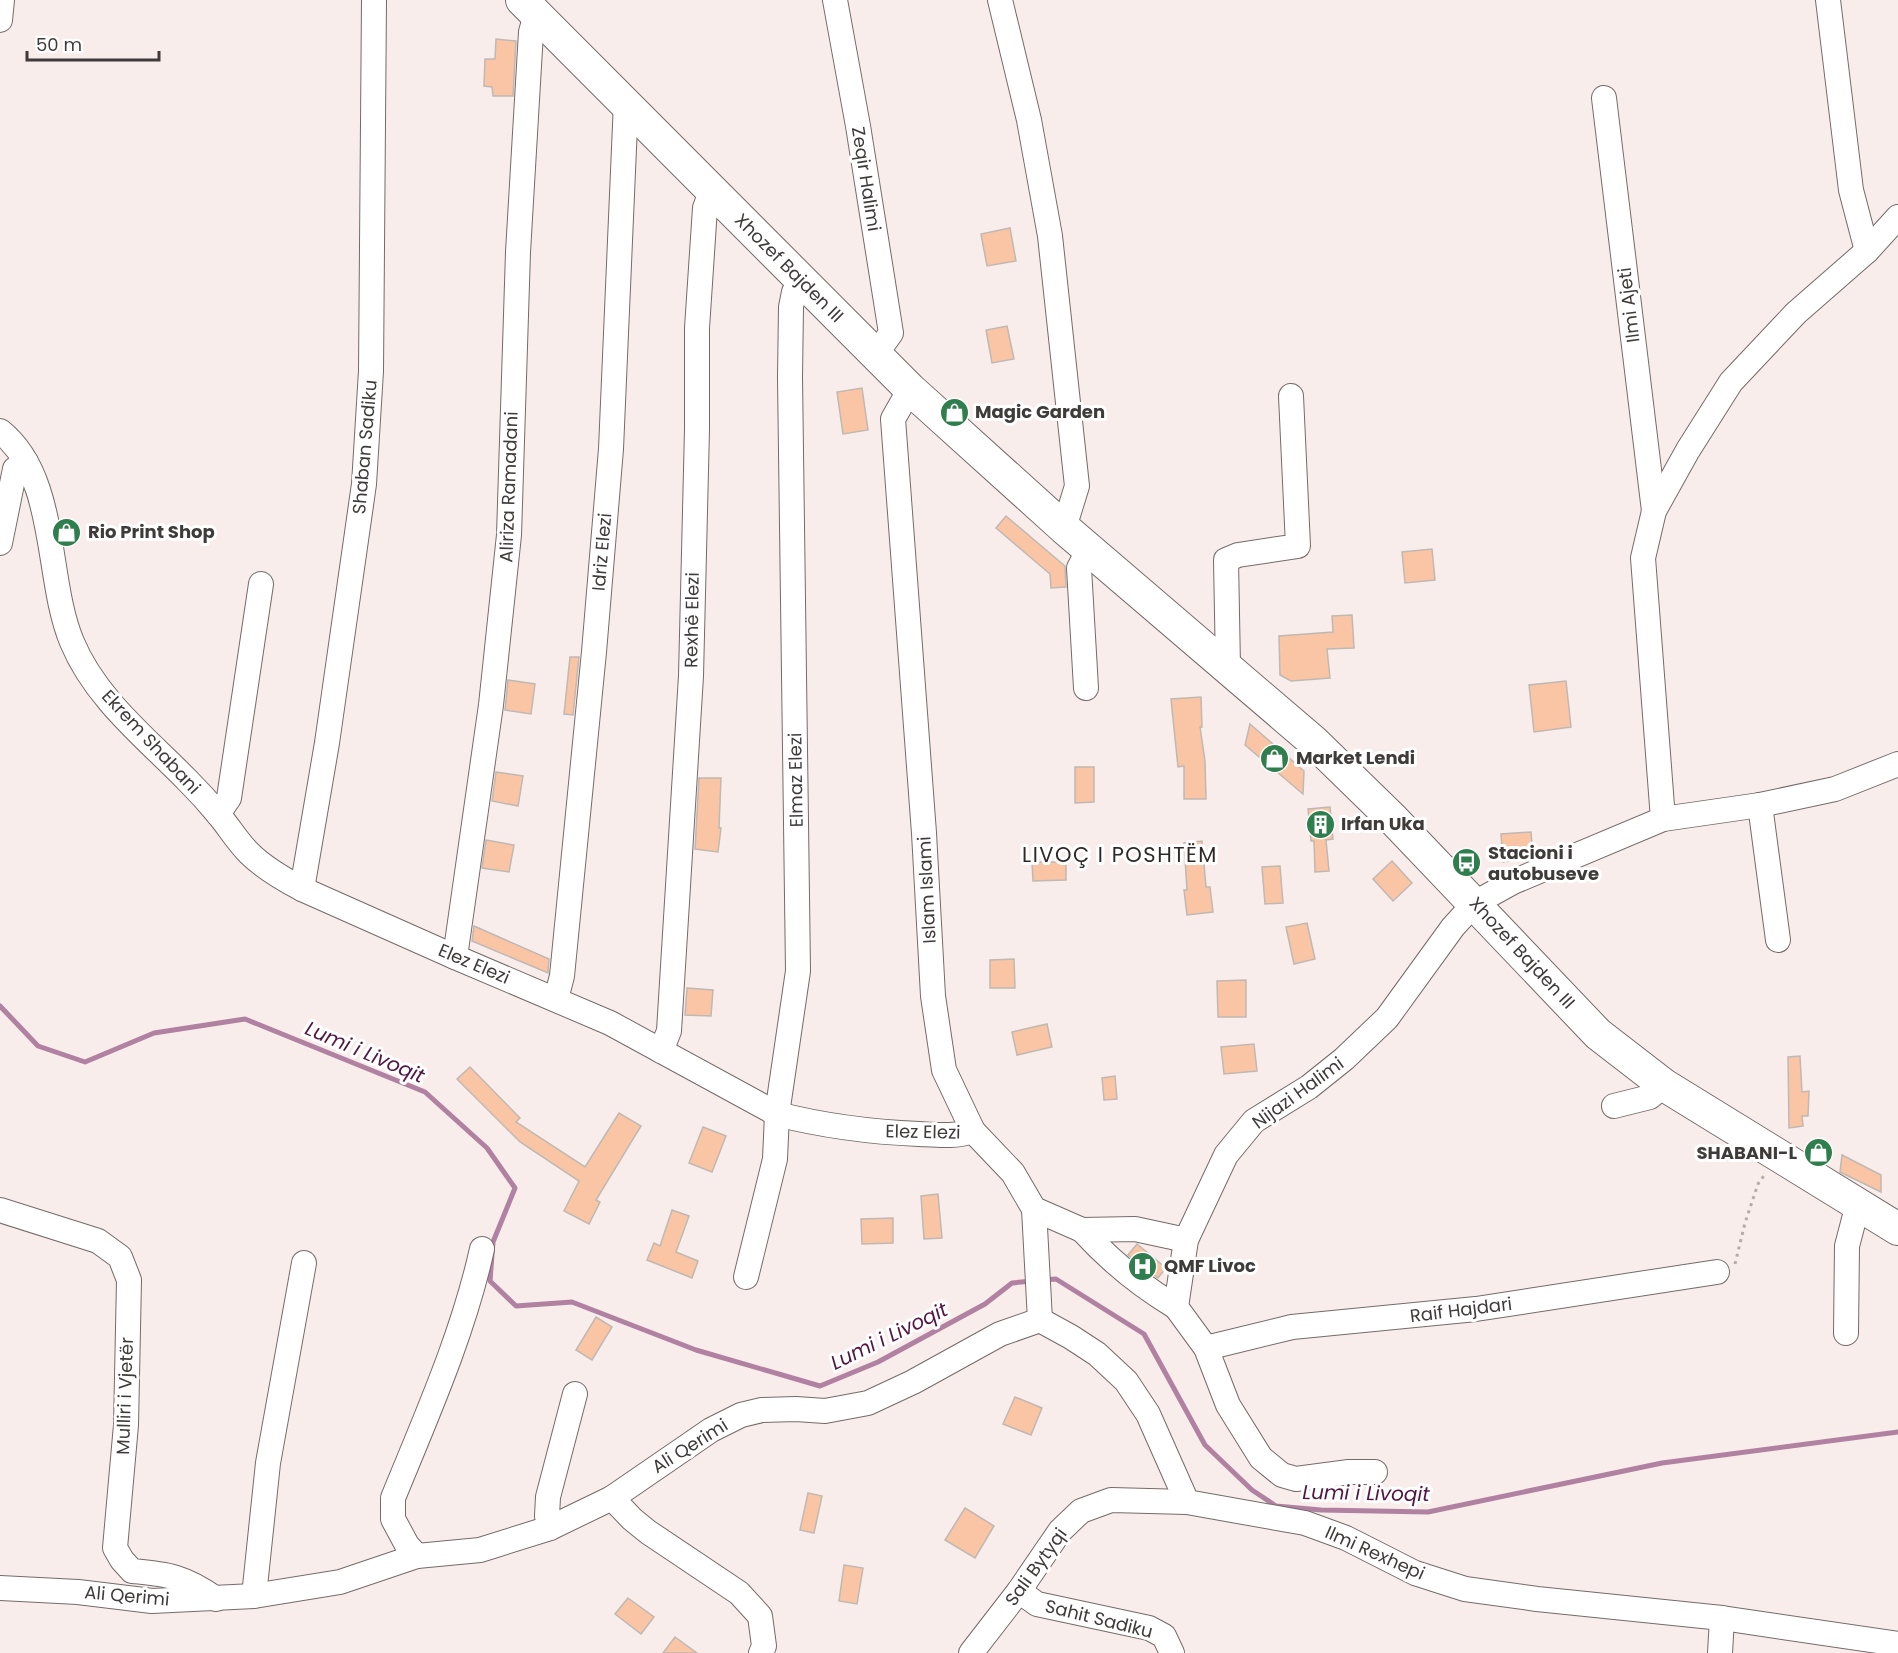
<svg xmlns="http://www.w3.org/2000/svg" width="1898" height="1653" viewBox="0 0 1898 1653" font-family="Poppins,sans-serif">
	<rect width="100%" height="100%" fill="#f8edeb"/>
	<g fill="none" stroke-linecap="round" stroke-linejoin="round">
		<g stroke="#b181a2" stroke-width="5">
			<polyline points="0,1006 38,1046 85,1062 154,1033 245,1019 425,1092 487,1148 515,1188 493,1242 490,1281 516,1306 572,1302 696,1350 820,1386 878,1362 985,1304 1012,1283 1032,1281"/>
			<polyline points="1044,1280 1056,1279 1144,1334 1205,1445 1252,1490 1276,1506 1321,1510 1428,1512 1662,1463 1898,1432"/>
		</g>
	</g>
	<g fill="#f9c5a4" stroke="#c0b8b3" stroke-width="1.5">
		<polygon points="496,39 516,41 513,96 493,96 492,87 484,86 485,59 495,59"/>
		<polygon points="1010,228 1016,261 987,266 981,234"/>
		<polygon points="1007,326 1014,359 992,363 986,330"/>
		<polygon points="862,388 868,430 843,434 837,392"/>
		<polygon points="1006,516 1065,566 1066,587 1051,588 1050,574 996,528"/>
		<polygon points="1432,549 1435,580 1405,583 1402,552"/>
		<polygon points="1352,615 1354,648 1327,649 1330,678 1291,681 1280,675 1279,636 1333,632 1332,616"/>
		<polygon points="570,657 579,657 573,715 564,714"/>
		<polygon points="508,680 535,684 531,714 505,710"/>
		<polygon points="1566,681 1571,727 1534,732 1529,685"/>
		<polygon points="1201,697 1202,727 1200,727 1205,761 1206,799 1184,799 1184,766 1178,767 1171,699"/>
		<polygon points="1250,724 1304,771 1303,794 1245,745"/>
		<polygon points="1075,767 1094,767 1094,802 1075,803"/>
		<polygon points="496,772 523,776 518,806 492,801"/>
		<polygon points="699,778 721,778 719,828 721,828 718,852 695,849"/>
		<polygon points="1330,807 1333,839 1326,840 1329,871 1315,872 1314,841 1311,841 1308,809"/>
		<polygon points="1531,832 1533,858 1503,862 1501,834"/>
		<polygon points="486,840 514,845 509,872 482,868"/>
		<polygon points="1202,841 1206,887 1210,887 1213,912 1187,915 1184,890 1187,890 1184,843"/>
		<polygon points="1392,861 1412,883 1393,901 1373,879"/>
		<polygon points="1032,862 1066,862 1066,880 1033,881"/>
		<polygon points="1280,866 1283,903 1265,904 1262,867"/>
		<polygon points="1307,923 1315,959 1294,964 1286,927"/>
		<polygon points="474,926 549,959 548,973 472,941"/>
		<polygon points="1014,959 1015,988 990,988 990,960"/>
		<polygon points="1246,980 1246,1017 1218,1017 1217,981"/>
		<polygon points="687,988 713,990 711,1016 685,1015"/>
		<polygon points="1047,1024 1052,1047 1017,1055 1012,1032"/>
		<polygon points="1254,1044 1257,1071 1224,1074 1221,1047"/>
		<polygon points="1800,1056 1802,1092 1809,1091 1808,1116 1802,1116 1803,1126 1789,1128 1788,1057"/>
		<polygon points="470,1067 520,1118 516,1122 585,1167 619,1113 641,1126 596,1200 600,1202 589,1224 564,1211 579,1181 520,1142 457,1079"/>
		<polygon points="1115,1076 1117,1099 1104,1100 1102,1078"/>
		<polygon points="703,1127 726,1136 712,1172 689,1163"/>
		<polygon points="1842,1155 1881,1175 1881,1192 1840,1172"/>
		<polygon points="938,1194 942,1238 924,1239 921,1196"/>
		<polygon points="672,1210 689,1216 676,1252 698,1261 692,1278 647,1260 654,1243 660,1246"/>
		<polygon points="893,1218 893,1243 862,1244 861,1219"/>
		<polygon points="1137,1244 1166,1268 1158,1278 1128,1255"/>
		<polygon points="596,1317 612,1327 592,1360 576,1350"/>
		<polygon points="1015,1397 1042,1408 1031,1435 1003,1424"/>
		<polygon points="808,1493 822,1496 814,1533 800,1530"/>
		<polygon points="965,1508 994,1526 975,1558 945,1540"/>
		<polygon points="844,1565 863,1568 857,1604 839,1601"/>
		<polygon points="628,1598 654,1617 641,1634 615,1614"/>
		<polygon points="675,1637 697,1653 663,1653"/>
	</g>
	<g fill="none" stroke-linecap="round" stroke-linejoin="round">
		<defs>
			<g id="minor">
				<polyline points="835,0 858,126 891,333 876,354"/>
				<polyline points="1000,0 1029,120 1050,236 1077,486 1064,528"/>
				<polyline points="1828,0 1851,190 1867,251"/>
				<polyline points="0,20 2,0"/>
				<polyline points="1604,98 1654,511"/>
				<polyline points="910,389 893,419 924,833 933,996 944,1070 973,1131 1013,1173 1034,1209 1082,1230 1135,1229 1186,1240"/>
				<path d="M 0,431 C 59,478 45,578 72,642 C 95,698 146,738 188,781 C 198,791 209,803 218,814 C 229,827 237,841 249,853 C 264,868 283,879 302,889 L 455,957 L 610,1023 L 777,1114 C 824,1126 871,1132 919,1134 C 938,1135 955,1137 973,1131"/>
				<polyline points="0,543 15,469 26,462"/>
				<polyline points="1228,667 1226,560 1238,555 1298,546 1291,396"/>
				<polyline points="1086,688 1079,568 1089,549"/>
				<polyline points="1760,805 1778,940"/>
				<polyline points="218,814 229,798 261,584"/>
				<polyline points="1663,819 1643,558 1654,511 1688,450 1731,382 1796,313 1867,251 1898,217"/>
				<polyline points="302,889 327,743 364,484 371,371 374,0"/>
				<polyline points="455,957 491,705 509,535 518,252 531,32 536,14"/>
				<polyline points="556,999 562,976 594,652 611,449 626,102"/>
				<polyline points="661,1051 669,1031 691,676 697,429 697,328 705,208 712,189"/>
				<polyline points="1614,1106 1650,1097 1664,1085"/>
				<polyline points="1034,1209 1040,1320"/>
				<path d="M 0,1210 L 98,1241 L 120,1257 L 129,1280 L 126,1425 L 115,1548 L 122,1560 L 132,1571 C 168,1574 186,1577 216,1599"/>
				<path d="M 1082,1230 C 1110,1261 1141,1286 1176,1307"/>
				<polyline points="746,1277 775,1159 777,1114 798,971 790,377 791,307 794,292 802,281"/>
				<polyline points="1040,1320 1071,1337 1097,1354 1126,1381 1148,1414 1187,1502 1305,1523 1346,1538 1415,1573 1465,1589 1537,1599 1722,1618 1898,1644"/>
				<polyline points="1846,1333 1847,1246 1858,1204"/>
				<polyline points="1206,1348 1292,1327 1476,1309 1717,1272"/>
				<polyline points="1375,1472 1349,1472 1296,1479 1282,1475 1261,1458 1228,1405 1206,1348 1176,1307 1186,1240 1226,1155 1254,1121 1309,1087 1344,1059 1387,1018 1453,927 1475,903 1513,882 1663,819 1760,805 1835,789 1898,764"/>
				<polyline points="612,1498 632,1519 648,1532 739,1593 760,1616 764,1646 761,1653"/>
				<polyline points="550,1528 547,1516 548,1497 575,1394"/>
				<path d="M 417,1556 L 407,1545 L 393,1519 L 393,1498 C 426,1417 463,1335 482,1249"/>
				<polyline points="0,1588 78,1592 152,1601 254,1596 340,1582 417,1556 480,1550 550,1528 612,1498 711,1430 741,1415 762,1410 796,1409 825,1411 868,1403 913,1382 1000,1334 1040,1320"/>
				<polyline points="1019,1591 1037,1604 1149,1628 1164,1636 1172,1653"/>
				<polyline points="254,1596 268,1463 304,1263"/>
				<polyline points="971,1653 1019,1591 1060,1531 1081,1511 1111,1500 1187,1502"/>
				<polyline points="1720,1653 1722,1618"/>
			</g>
			<polyline id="major" points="522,0 910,389 1064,528 1314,742 1393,819 1598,1034 1664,1085 1898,1229"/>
		</defs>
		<use href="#minor" stroke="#746b69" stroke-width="26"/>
		<use href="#major" stroke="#746b69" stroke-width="34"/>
		<polyline stroke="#b4acaa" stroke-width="3" stroke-dasharray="3 4.5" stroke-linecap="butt" points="1735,1264 1745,1223 1758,1184 1765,1174"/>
		<use href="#minor" stroke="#fff" stroke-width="24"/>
		<use href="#major" stroke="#fff" stroke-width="32"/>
	</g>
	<defs>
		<symbol id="shop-disc" viewBox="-11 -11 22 22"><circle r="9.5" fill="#2f7e4e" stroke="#fff"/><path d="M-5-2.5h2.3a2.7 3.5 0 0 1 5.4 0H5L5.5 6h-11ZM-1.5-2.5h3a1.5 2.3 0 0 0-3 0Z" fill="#fff"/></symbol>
		<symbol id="building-disc" viewBox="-11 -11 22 22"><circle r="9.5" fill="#2f7e4e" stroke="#fff"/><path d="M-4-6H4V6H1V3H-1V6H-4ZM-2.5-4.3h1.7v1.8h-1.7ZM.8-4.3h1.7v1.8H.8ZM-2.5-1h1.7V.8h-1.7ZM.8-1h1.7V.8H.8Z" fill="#fff"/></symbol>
		<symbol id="bus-disc" viewBox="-11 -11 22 22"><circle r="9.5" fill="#2f7e4e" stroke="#fff"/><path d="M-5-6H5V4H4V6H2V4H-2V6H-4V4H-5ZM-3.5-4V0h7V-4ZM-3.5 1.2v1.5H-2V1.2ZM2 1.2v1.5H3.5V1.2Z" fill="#fff"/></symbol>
		<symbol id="hospital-disc" viewBox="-11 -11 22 22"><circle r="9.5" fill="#2f7e4e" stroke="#fff"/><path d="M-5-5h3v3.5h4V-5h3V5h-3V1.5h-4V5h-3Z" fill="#fff"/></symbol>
	</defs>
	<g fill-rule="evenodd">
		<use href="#shop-disc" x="938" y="396" width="33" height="33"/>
		<use href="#shop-disc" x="50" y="516" width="33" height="33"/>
		<use href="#shop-disc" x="1258" y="742" width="33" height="33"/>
		<use href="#building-disc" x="1304" y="808" width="33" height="33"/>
		<use href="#bus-disc" x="1450" y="846" width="33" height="33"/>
		<use href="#shop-disc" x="1802" y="1136" width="33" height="33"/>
		<use href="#hospital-disc" x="1126" y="1250" width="33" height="33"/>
	</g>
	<g text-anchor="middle" stroke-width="6" stroke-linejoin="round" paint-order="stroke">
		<g font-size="18" fill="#3f3b3a" stroke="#fff">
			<text transform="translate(866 179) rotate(81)" y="6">Zeqir Halimi</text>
			<text transform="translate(789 268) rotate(45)" y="6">Xhozef Bajden III</text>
			<text transform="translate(1629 305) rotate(-97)" y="6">Ilmi Ajeti</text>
			<text transform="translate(365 447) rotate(-85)" y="6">Shaban Sadiku</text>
			<text transform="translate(509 487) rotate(-88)" y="6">Aliriza Ramadani</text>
			<text transform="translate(602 552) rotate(-85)" y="6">Idriz Elezi</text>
			<text transform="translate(692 620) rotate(-89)" y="6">Rexhë Elezi</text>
			<text transform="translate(151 742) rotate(47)" y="6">Ekrem Shabani</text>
			<text transform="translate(796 780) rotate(-91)" y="6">Elmaz Elezi</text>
			<text transform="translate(927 890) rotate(-93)" y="6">Islam Islami</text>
			<text transform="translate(1522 953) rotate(47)" y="6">Xhozef Bajden III</text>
			<text transform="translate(474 964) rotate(23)" y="6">Elez Elezi</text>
			<text transform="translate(1298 1093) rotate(-36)" y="6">Nijazi Halimi</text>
			<text transform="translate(923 1132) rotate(1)" y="6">Elez Elezi</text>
			<text transform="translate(1461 1310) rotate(-7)" y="6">Raif Hajdari</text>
			<text transform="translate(125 1396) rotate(-88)" y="6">Mulliri i Vjetër</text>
			<text transform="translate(690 1446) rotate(-32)" y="6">Ali Qerimi</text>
			<text transform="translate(1375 1553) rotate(24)" y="6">Ilmi Rexhepi</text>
			<text transform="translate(1036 1567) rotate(-54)" y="6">Sali Bytyqi</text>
			<text transform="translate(127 1596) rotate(5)" y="6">Ali Qerimi</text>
			<text transform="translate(1099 1619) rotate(14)" y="6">Sahit Sadiku</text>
		</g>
		<g font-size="18" font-weight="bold" fill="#3f3b3a" stroke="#fff" text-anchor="start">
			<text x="975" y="418">Magic Garden</text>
			<text x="88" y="538">Rio Print Shop</text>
			<text x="1296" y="764">Market Lendi</text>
			<text x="1341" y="830">Irfan Uka</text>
			<text x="1488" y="859">Stacioni i<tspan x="1488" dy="21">autobuseve</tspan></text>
			<text x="1797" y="1159" text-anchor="end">SHABANI-L</text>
			<text x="1164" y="1272">QMF Livoc</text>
		</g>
		<g font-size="20" font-style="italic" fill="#511643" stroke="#fff">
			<text transform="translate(365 1052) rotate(23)" y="7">Lumi i Livoqit</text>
			<text transform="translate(889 1336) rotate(-26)" y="7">Lumi i Livoqit</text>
			<text transform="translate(1366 1493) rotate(1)" y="7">Lumi i Livoqit</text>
		</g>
		<g font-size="21" letter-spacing="1.5" fill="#2f2827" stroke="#fff">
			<text x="1120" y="862">LIVOÇ I POSHTËM</text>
		</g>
	</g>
	<path d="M27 51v9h132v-9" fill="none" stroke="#3f3b3a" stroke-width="3"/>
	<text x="36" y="51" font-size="18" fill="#3f3b3a" stroke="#ffffff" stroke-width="4.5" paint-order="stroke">50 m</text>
</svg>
